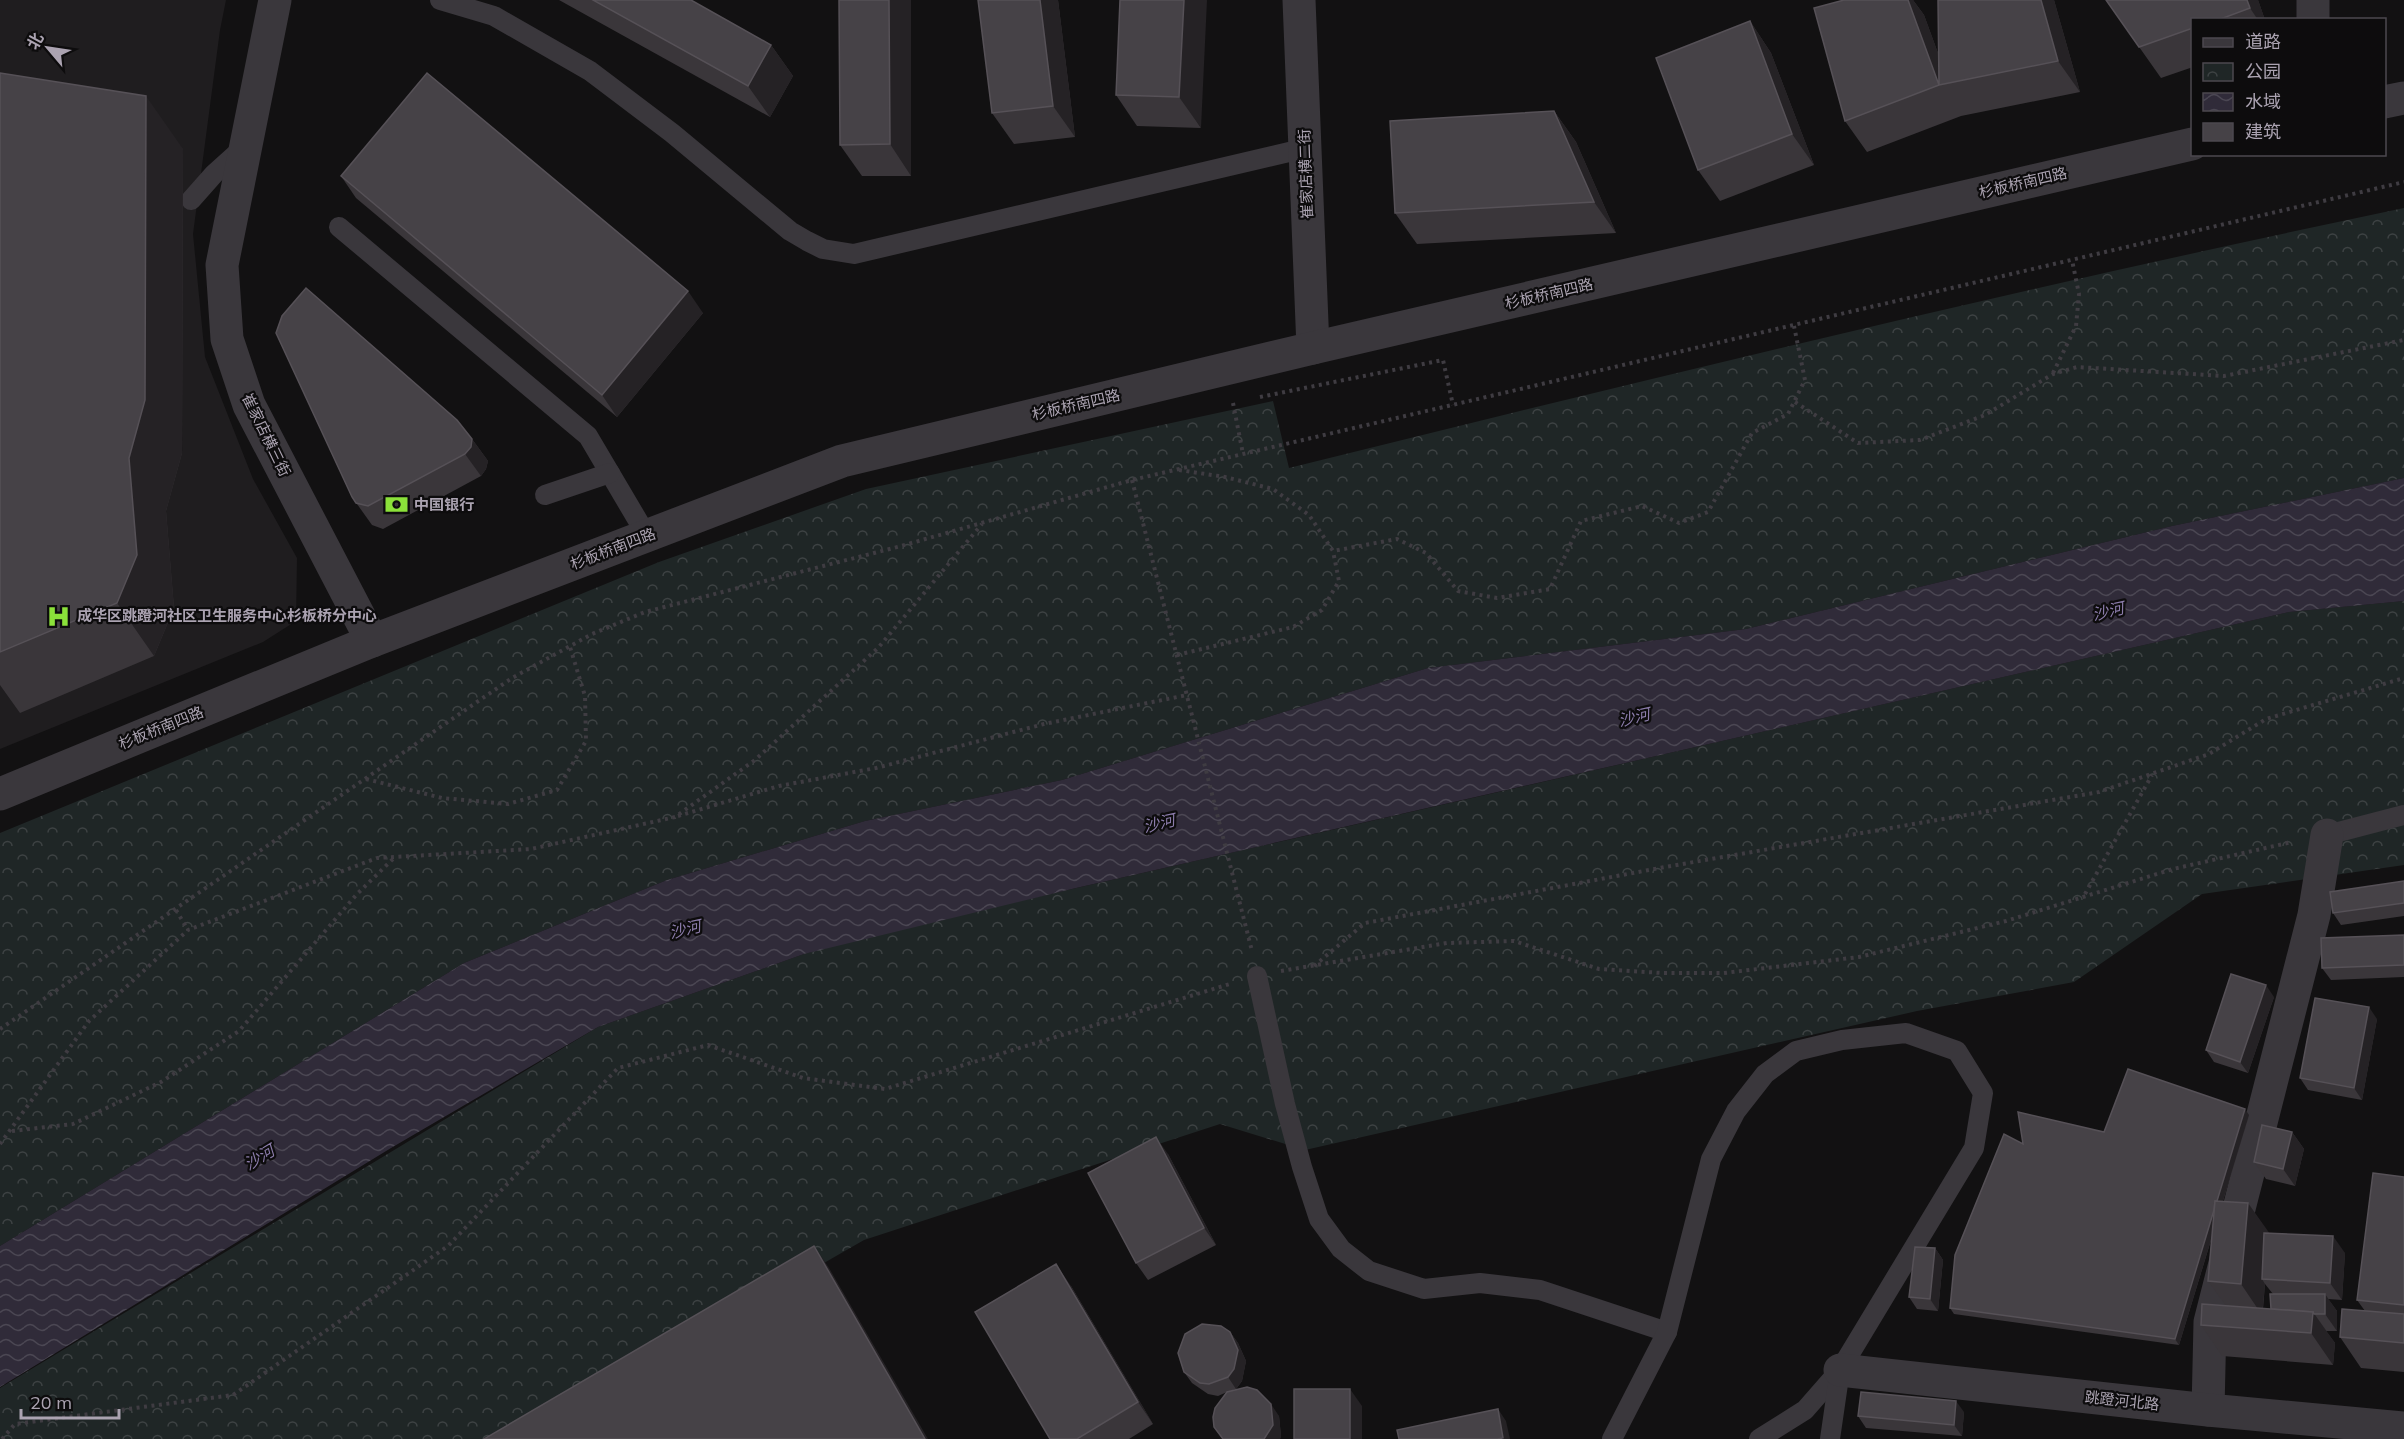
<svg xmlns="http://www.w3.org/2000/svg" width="2404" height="1439" viewBox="0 0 2404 1439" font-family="Mulish,'Noto Sans SC',sans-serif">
	<defs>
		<pattern id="park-crowns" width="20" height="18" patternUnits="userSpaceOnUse" patternTransform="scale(1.5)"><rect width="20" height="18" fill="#1f2626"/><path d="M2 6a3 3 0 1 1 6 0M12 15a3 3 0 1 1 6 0" fill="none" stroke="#3d4243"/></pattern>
		<pattern id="water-waves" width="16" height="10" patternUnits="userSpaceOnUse" patternTransform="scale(1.5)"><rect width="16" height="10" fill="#302b39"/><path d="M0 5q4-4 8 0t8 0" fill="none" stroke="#4b4753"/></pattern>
	</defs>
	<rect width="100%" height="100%" fill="#121112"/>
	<polygon fill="#1f1d1f" points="0,0 226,0 220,30 193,234 205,357 253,479 297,558 296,621 263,642 0,749"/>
	<g fill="url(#park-crowns)">
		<path d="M 2404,208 L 2404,478 L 2172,526 L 1746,629 L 1428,668 L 1062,780 L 865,821 L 667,880 L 464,963 L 0,1246 L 0,833 L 659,562 L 866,489 L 1273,401 L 1289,468 C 1659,376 2031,286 2404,208 Z"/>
		<polygon points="2404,601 2404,865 2202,894 2074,982 1917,1011 1305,1150 1220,1124 864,1240 517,1439 0,1439 0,1388 598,1027 804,954 892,930 2289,612"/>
	</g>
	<polygon fill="url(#water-waves)" points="2404,478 2404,601 2289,612 1076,888 804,954 598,1027 391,1148 0,1387 0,1246 464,963 667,880 865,821 1062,780 1428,668 1746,629 2172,526"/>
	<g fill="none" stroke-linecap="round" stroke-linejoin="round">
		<g stroke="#3f3c42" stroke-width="4" stroke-dasharray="3 4.5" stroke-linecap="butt">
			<polyline points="2053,373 2076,326 2079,294 2072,260"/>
			<polyline points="1260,397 1443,360 1453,405"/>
			<polyline points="1795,402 1858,443 1920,440 1985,415 2053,374 2077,367 2224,376 2404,340"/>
			<polyline points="1233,403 1243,454"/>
			<polyline points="1179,470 1225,477 1273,489 1309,515 1333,551 1397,539 1426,553 1458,591 1497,598 1550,589 1581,521 1642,506 1679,523 1708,512 1752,433 1788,414 1805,380 1794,326"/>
			<polyline points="1132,480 1252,951"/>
			<polyline points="1177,655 1293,627 1322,610 1339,581 1333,551"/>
			<polyline points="366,779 442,798 508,804 557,790 586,741 585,696 570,647"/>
			<polyline points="678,816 779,786 876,768 1044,724 1187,695"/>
			<polyline points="2085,894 2152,775"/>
			<polyline points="176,910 188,930"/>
			<polyline points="1314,966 1365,923 1665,867 2099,792 2209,754 2266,719 2404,678"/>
			<polyline points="1281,971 1447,943 1514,941 1599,969 1662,973 1724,973 1859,957 2006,921 2173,869 2292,842"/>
			<polyline points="0,1029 512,678 592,634 645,612 901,546 1132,480 2404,182"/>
			<polyline points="12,1131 73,1124 161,1082 239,1031 357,894 394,858"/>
			<polyline points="0,1144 89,1021 188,930 377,858 531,849 675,817 755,760 878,648 982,524"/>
			<polyline points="2,1439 15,1424 233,1395 448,1246 618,1068 708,1045 803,1078 885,1089 1233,983"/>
		</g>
		<g stroke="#3a373c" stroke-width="20">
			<polyline points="440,0 494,16 590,71 672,133 790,231 807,241 823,249 854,254 888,246 1306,148"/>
			<polyline points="191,200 214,174 244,147"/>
			<polyline points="339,227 588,436 647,536"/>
			<polyline points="545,495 610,473"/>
			<polyline points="2327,835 2404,815"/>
			<polyline points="1257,976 1285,1104 1302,1167 1319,1219 1341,1249 1369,1271 1424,1289 1480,1283 1540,1290 1667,1332"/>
			<polyline points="1612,1439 1667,1332 1711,1159 1736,1111 1765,1074 1796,1051 1842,1040 1906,1033 1957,1051 1983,1093 1974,1148 1840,1370 1805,1410 1759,1439"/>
			<polyline points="1830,1439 1840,1370"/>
		</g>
		<g stroke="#3a373c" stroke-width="33">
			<polyline points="275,0 222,265 227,339 249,405 372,641"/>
			<polyline points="1299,0 1313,348"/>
			<polyline points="2313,0 2313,20"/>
			<polyline points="2208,1410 2210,1322 2314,915 2327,835"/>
		</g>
		<g stroke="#3a373c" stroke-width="33">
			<polyline points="2384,102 2404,98"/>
			<polyline points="0,794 372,641 842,461 1313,348 2192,144"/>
			<polyline points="1840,1370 2208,1410 2404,1428"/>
		</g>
	</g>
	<g fill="#3a363a" fill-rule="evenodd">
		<polygon points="559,0 691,0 771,45 793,76 770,117"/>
		<polygon points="839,0 911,0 911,176 862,176 840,145"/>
		<polygon points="978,0 1058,0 1075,137 1014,144 992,113"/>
		<polygon points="1120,0 1201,128 1137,126 1116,95"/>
		<polygon points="1844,0 1913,0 1924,15 1939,56 2054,0 2080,92 1961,116 1867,152 1845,121"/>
		<polygon points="2106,0 2258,0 2265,20 2193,20 2193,67 2161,78"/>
		<polygon points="1750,21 1771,53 1814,165 1720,201 1698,170"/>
		<polygon points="0,73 183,149 182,453 166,511 174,608 154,656 20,713 0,685"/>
		<polygon points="1554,111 1576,142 1616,233 1417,244 1395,213"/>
		<polygon points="341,176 703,313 617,417 356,198"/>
		<polygon points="472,439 488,461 486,469 481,476 383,529 372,525 352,497"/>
		<polygon points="2404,881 2404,916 2341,925 2333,913"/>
		<polygon points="2404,935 2404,977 2331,980 2322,968"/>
		<polygon points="2274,997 2248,1073 2214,1062 2206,1050"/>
		<polygon points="2377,1019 2362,1100 2308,1090 2300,1078"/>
		<path d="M 2249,1115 L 2223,1201 L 2248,1203 L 2268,1233 L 2345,1253 L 2342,1300 L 2328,1299 L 2337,1311 L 2337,1331 L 2326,1331 L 2335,1343 L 2333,1365 L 2222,1356 L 2201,1325 L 2226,1306 L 2208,1281 L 2212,1237 L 2179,1345 L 1954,1314 L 1950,1308 L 2023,1144 L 2104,1132 ZM 2265,1284 L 2273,1294 L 2271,1309 L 2263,1309 Z"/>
		<polygon points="2292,1132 2304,1149 2295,1186 2266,1179 2254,1162"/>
		<polygon points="1168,1154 1216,1245 1148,1280 1136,1263"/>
		<polygon points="2404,1177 2404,1372 2361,1368 2340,1337 2365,1311 2357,1300"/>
		<polygon points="1935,1248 1943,1260 1938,1311 1917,1309 1909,1297"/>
		<polygon points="1071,1286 1153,1424 1129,1439 1050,1439"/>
		<polygon points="1230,1332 1238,1343 1246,1361 1242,1381 1236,1389 1227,1392 1279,1416 1281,1436 1280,1439 1223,1439 1214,1427 1227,1392 1218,1396 1208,1394 1192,1383 1184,1372"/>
		<polygon points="1964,1412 1962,1436 1866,1428 1858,1416"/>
	</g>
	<g fill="#252225">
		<polygon points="889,0 911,0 911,176 890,144"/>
		<polygon points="1040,0 1058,0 1075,137 1053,106"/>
		<polygon points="1184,0 1207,0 1201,128 1179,97"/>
		<polygon points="1908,0 1913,0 1924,15 1949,83 1939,85"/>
		<polygon points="2041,0 2054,0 2080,92 2058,61"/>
		<polygon points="2247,0 2258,0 2265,20 2258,20 2250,8"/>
		<polygon points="1750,21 1771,53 1814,165 1792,134"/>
		<polygon points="771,45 793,76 770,117 748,86"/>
		<polygon points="146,96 183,149 182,453 166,511 174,608 154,656 117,603"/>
		<polygon points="1554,111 1576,142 1616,233 1594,202"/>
		<polygon points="688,291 703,313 617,417 602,395"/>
		<polygon points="472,439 488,461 486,469 481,476 465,454"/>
		<polygon points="2266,985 2274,997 2248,1073 2240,1062"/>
		<polygon points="2369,1007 2377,1019 2362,1100 2354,1088"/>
		<polygon points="2245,1109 2249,1115 2179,1345 2175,1339"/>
		<polygon points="2292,1132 2304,1149 2295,1186 2283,1169"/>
		<polygon points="1156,1137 1168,1154 1216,1245 1204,1228"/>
		<polygon points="2248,1203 2270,1234 2262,1279 2265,1284 2262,1315 2241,1284"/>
		<polygon points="2333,1236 2345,1253 2342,1300 2330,1283"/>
		<polygon points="814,1246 829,1268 928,1439 925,1439"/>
		<polygon points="1935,1248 1943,1260 1938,1311 1930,1299"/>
		<polygon points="1056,1264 1071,1286 1153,1424 1138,1402"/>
		<polygon points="2325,1294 2337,1311 2337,1331 2325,1314"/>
		<polygon points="2313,1312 2335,1343 2333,1365 2311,1333"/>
		<polygon points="1230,1332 1238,1343 1246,1361 1242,1381 1236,1389 1228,1377"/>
		<polygon points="1350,1389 1362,1406 1362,1439 1350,1439"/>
		<polygon points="1956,1401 1964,1412 1962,1436 1954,1425"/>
		<polygon points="1271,1404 1279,1416 1281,1436 1280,1439 1264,1439"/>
		<polygon points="1498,1409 1506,1421 1510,1439 1504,1439 1503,1438"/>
	</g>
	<g fill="#464247" stroke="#565157" stroke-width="1.5">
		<polygon points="593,0 691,0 771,45 748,86"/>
		<polygon points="839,0 889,0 890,144 840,145"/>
		<polygon points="978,0 1040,0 1053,106 992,113"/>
		<polygon points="1120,0 1184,0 1179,97 1116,95"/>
		<polygon points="1844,0 1908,0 1939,85 1938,0 2041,0 2058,61 1939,85 1845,121 1814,8"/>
		<polygon points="2106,0 2247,0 2250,8 2218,20 2193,20 2193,28 2139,47"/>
		<polygon points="1750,21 1792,134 1698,170 1656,58"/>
		<polygon points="0,73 146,96 145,400 129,458 137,555 117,603 0,652"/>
		<polygon points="427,73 688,291 602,395 341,176"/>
		<polygon points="1554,111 1594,202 1395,213 1390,121"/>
		<polygon points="306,288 457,420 472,439 471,447 465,454 368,506 356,503 352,497 276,333 282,316"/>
		<polygon points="2404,881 2404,903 2333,913 2330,892"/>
		<polygon points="2404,935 2404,965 2322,968 2321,938"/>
		<polygon points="2231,974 2266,985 2240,1062 2206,1050"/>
		<polygon points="2315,998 2369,1007 2354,1088 2300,1078"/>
		<polygon points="2128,1069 2245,1109 2217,1201 2215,1201 2214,1210 2175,1339 1950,1308 1955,1255 2004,1134 2023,1144 2018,1112 2104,1132"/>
		<polygon points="2262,1125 2292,1132 2283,1169 2254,1162"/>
		<polygon points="1156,1137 1204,1228 1136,1263 1088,1173"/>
		<polygon points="2373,1173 2404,1177 2404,1305 2357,1300"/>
		<polygon points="2215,1201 2248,1203 2241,1284 2208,1281"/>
		<polygon points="2264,1233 2333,1236 2330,1283 2262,1279"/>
		<polygon points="814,1246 925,1439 484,1439"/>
		<polygon points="1915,1247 1935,1248 1930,1299 1909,1297"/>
		<polygon points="1056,1264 1138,1402 1077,1439 1050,1439 975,1312"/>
		<polygon points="2270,1294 2325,1294 2325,1314 2314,1314 2313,1312 2271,1309"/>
		<polygon points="2202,1304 2313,1312 2311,1333 2201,1325"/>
		<polygon points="2342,1309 2404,1314 2404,1343 2340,1337"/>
		<polygon points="1202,1324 1221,1326 1230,1332 1238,1350 1234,1369 1228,1377 1209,1384 1200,1383 1184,1372 1178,1353 1185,1334"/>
		<polygon points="1247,1387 1257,1390 1271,1404 1273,1425 1264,1439 1223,1439 1214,1427 1213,1417 1215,1408 1227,1392"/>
		<rect x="1294" y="1389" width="56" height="50"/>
		<polygon points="1861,1392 1956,1401 1954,1425 1858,1416"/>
		<polygon points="1498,1409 1503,1438 1497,1439 1399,1439 1397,1430"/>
	</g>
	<defs>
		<symbol id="bank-bare" viewBox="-9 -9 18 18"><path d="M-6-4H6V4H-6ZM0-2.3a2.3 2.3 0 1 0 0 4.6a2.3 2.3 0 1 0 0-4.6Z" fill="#8be13a" stroke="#0d0c0d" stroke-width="2.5" paint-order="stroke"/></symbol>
		<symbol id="hospital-bare" viewBox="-9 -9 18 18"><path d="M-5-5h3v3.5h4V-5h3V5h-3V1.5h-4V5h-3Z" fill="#8be13a" stroke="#0d0c0d" stroke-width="2.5" paint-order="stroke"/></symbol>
	</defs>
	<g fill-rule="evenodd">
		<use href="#bank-bare" x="380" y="488" width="33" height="33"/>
		<use href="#hospital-bare" x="42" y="600" width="33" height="33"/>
	</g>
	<g text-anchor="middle" stroke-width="4.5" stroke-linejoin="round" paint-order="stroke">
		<g font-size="15" fill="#aba3b1" stroke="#0d0c0d">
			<text transform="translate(1306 174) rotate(-92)" y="5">崔家店横二街</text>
			<text transform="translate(2023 183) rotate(-13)" y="5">杉板桥南四路</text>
			<text transform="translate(1549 294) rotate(-13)" y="5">杉板桥南四路</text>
			<text transform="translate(1076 405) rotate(-13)" y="5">杉板桥南四路</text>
			<text transform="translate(266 435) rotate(64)" y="5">崔家店横三街</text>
			<text transform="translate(613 549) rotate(-21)" y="5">杉板桥南四路</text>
			<text transform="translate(161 728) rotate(-22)" y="5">杉板桥南四路</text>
			<text transform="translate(2122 1401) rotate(6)" y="5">跳蹬河北路</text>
		</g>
		<g font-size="15" font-weight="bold" fill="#aba3b1" stroke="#0d0c0d" text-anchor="start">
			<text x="414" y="510">中国银行</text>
			<text x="77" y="621">成华区跳蹬河社区卫生服务中心杉板桥分中心</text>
		</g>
		<g font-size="16" font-style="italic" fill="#8b7caa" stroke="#0d0c0d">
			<text transform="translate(2108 611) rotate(-13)" y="6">沙河</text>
			<text transform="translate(1634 717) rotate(-13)" y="6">沙河</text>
			<text transform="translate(1159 823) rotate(-13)" y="6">沙河</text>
			<text transform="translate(685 929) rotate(-13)" y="6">沙河</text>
			<text transform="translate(259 1157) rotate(-31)" y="6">沙河</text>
		</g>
	</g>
	<rect x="2191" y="18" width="195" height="138" fill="#0d0c0d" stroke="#4c484f" stroke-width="1.5"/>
	<rect x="2203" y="38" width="30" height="9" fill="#3a373c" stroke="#4c484f" stroke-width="1.5"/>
	<text x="2245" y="48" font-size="18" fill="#aba3b1">道路</text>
	<rect x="2203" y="63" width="30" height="18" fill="url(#park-crowns)" stroke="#4c484f" stroke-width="1.5"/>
	<text x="2245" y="78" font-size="18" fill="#aba3b1">公园</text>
	<rect x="2203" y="93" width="30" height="18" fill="url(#water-waves)" stroke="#4c484f" stroke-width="1.5"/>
	<text x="2245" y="108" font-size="18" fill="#aba3b1">水域</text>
	<rect x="2203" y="123" width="30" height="18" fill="#464247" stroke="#4c484f" stroke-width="1.5"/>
	<text x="2245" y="138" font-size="18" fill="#aba3b1">建筑</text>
	<g transform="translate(48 48) rotate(299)" stroke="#0d0c0d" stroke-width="4.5" paint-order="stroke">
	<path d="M0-4.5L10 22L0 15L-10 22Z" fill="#aba3b1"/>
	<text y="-9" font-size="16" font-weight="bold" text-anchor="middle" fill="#aba3b1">北</text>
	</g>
	<path d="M21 1409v9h98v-9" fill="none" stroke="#aba3b1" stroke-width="3"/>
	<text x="30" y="1409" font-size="18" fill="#aba3b1" stroke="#0d0c0d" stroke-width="4.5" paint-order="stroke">20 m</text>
</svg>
